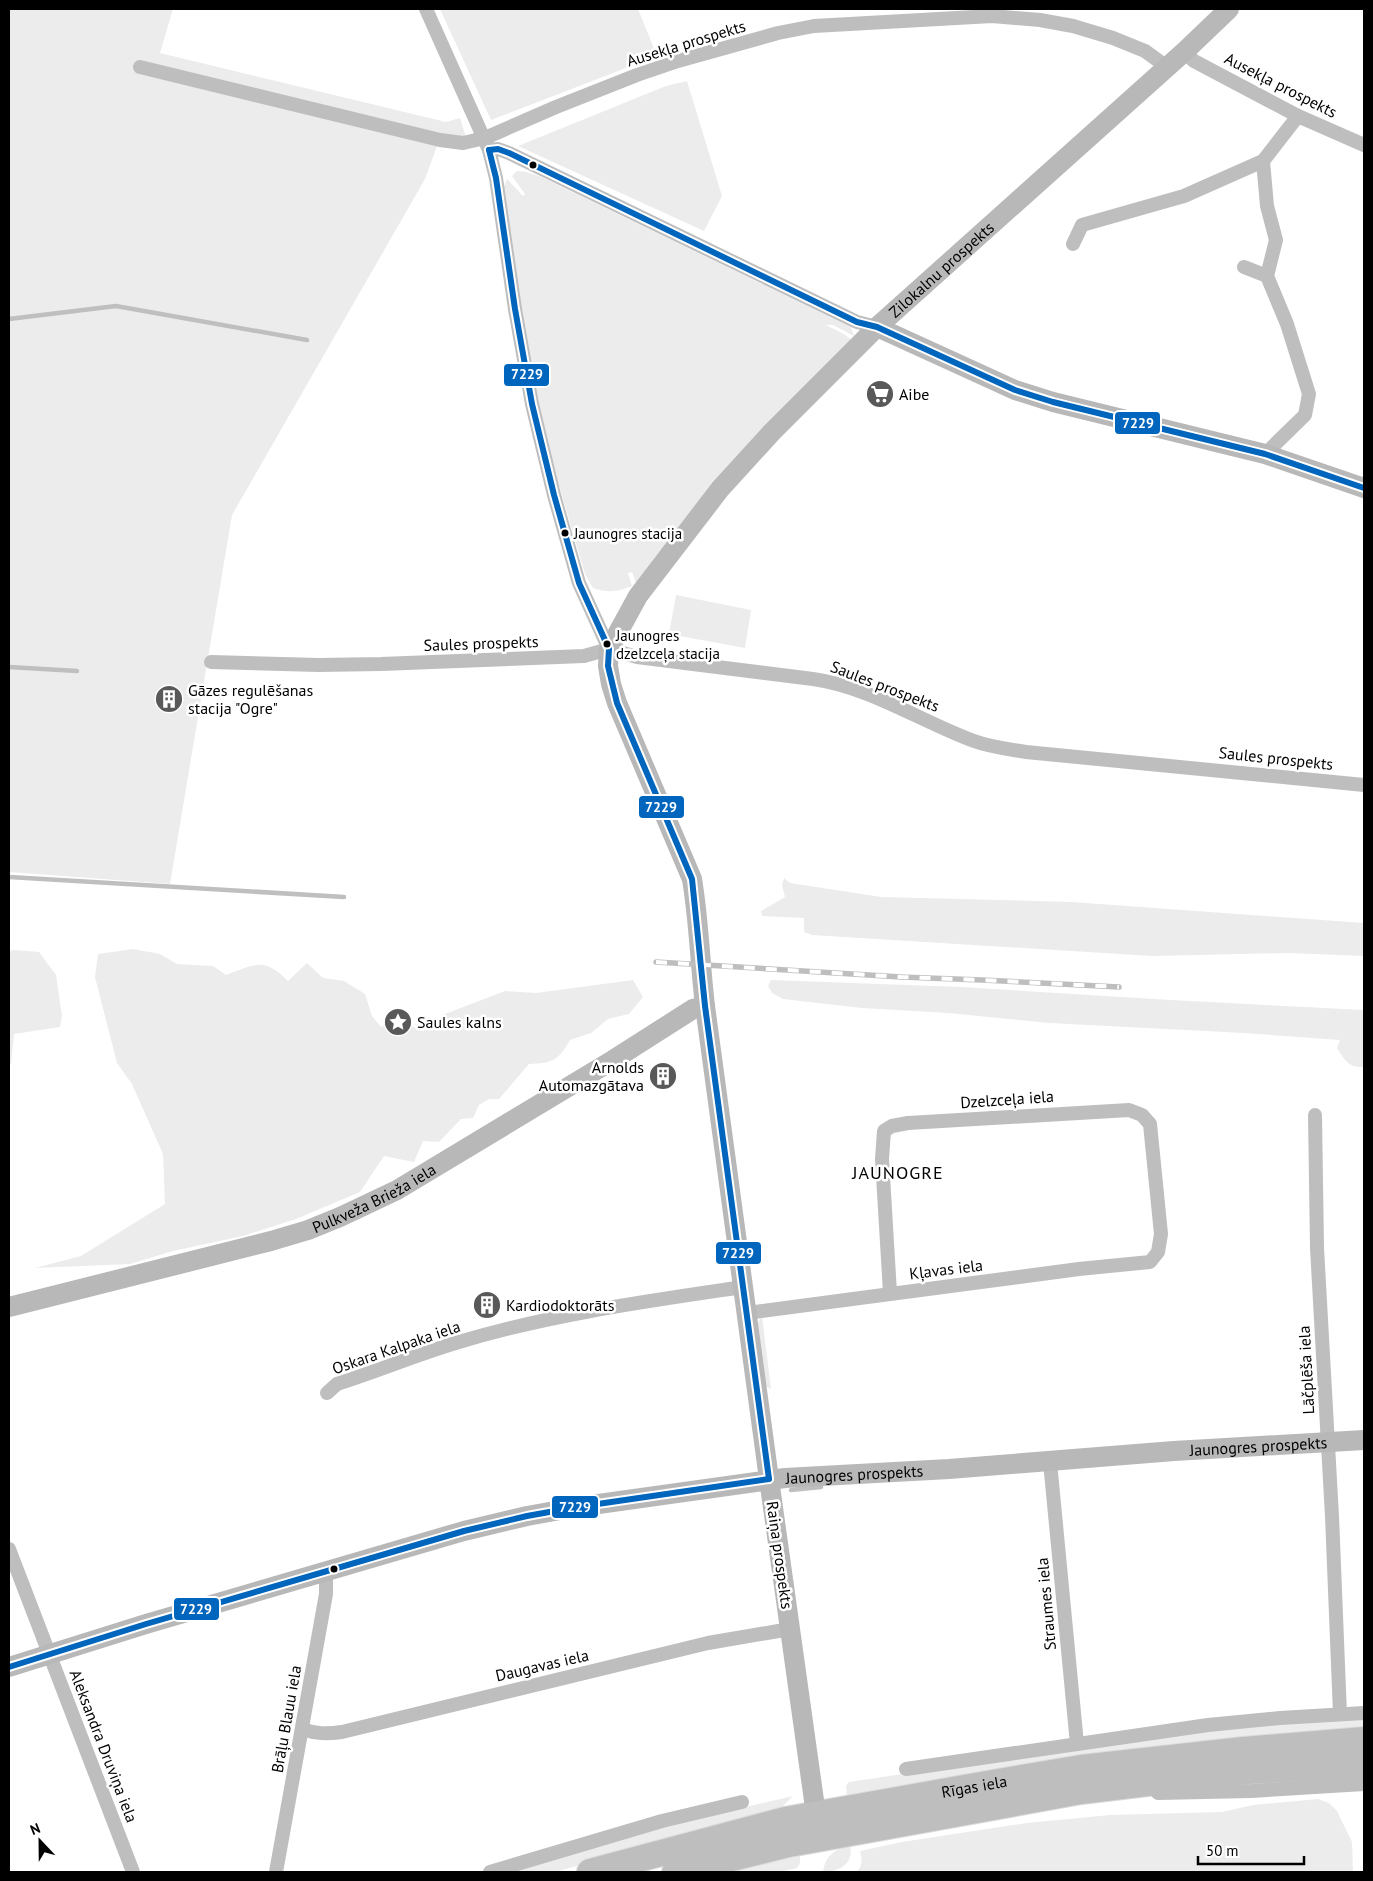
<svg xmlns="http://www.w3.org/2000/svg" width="1373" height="1881" viewBox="0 0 1373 1881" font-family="'PT Sans',sans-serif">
	<rect width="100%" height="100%" fill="#fff"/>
	<g fill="#ececec">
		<polygon points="9,9 173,9 160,53 446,122 460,118 468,144 445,148 437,146 425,179 232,515 170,884 9,872"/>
		<polygon points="440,9 638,9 657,56 491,120"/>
		<polygon points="687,81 722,196 704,231 518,146 666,86"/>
		<path d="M 517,171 L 526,172 L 539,176 L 851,327 L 854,336 L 833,325 L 826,325 L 844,334 L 853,341 L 636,583 L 632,572 L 628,573 L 632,586 C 617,592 609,593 593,588 L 585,574 L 554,468 L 529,363 L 503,189 L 507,179 L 523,196 L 525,194 L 512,176 Z"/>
		<polygon points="676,595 751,610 745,648 669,634"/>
		<polygon points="784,878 790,883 881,897 1072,902 1364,923 1364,956 1288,953 1152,956 812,935 804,932 804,918 762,916 761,911 785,897 782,885"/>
		<path d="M 133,949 L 160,954 L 177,964 L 213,966 L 226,975 C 257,964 263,957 288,981 L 307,963 L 323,978 L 344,981 L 365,994 L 372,1016 L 381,1027 L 399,1021 L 423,1031 L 445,1014 L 505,991 L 536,993 L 633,980 L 643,997 L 629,1014 L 608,1019 L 591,1033 L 570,1040 C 558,1061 553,1063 529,1064 L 499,1099 L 489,1099 L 479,1105 L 473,1118 L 461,1119 L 439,1142 L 423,1141 L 414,1162 L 384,1156 L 360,1192 L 296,1219 L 243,1236 L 173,1251 L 130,1264 L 35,1268 L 81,1256 L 165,1204 L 163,1154 L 132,1084 L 117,1063 L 95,977 L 98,954 Z"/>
		<polygon points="14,950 39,952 56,975 62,1016 60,1027 14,1034 11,1064 9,1064 9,951"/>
		<path d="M 771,980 L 962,987 L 1170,1000 L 1364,1010 L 1364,1067 C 1348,1068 1345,1060 1337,1048 L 1340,1040 L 1244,1033 L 1049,1023 L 948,1013 L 862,1008 L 783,999 L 772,993 L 768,986 Z"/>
		<polygon points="762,1316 771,1389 765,1386 756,1326"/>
		<path d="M 1364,1718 L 1364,1727 C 1289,1732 1213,1739 1138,1748 C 1040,1760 943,1780 847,1797 L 846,1786 L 849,1782 L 1104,1744 L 1236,1727 Z"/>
		<polygon points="793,1796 783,1806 760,1816 704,1830 555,1872 508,1872 663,1826"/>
		<path d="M 1318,1799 L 1329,1803 L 1337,1811 L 1352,1842 L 1353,1872 L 856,1872 C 863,1867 862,1860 860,1851 L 902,1842 L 1027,1823 L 1110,1815 L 1222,1812 L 1253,1805 Z"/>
		<path d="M 850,1844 C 854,1863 842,1871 823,1872 C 825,1855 835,1850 850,1844 Z"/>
		<polygon points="800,1856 800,1863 797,1868 779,1872 725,1872"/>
	</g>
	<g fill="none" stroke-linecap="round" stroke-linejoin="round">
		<g stroke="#bfbfbf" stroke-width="4.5">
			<polyline points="9,319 116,306 307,340"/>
			<polyline points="9,667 77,671"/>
			<polyline points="9,877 344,897"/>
			<polyline points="791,1490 821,1487"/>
		</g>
		<defs>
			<g id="highway">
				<path id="s4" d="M 590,1872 L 785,1820 L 981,1785 L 1081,1768 L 1243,1750 L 1364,1740"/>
				<polyline points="675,1872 789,1844 1081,1791 1247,1771 1364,1765"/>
			</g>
		</defs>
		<use href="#highway" stroke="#dbdbdb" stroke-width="28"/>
		<g stroke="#bebebe" stroke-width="14">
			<polyline points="426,9 489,150 496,178 515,309 532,404 554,495 579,583 609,649"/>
			<polyline points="1184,52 1194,61 1298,116 1364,145"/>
			<polyline points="140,67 440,140 463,143 485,138 556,107 637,75 678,61 778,33 814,26 992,16 1040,20 1073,26 1113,38 1145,51 1167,67"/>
			<polyline points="489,150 498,149 509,153 857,322 877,327"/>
			<polyline points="1263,161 1267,206 1276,240 1267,276"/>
			<polyline points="1073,244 1082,225 1184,196 1263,161 1298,116"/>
			<polyline points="1244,267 1267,276 1287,324 1309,394 1305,415 1265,454"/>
			<path d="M 211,662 L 319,665 L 381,664 L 584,656 L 609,649 L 637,657 L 813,679 C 870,687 920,721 974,741 C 990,747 1009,749 1026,752 L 1364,785"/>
			<polyline points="1315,1115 1317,1248 1332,1516 1340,1714"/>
			<polyline points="747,1313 1079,1269 1150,1262 1158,1252 1161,1234 1150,1124 1142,1115 1129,1110 908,1123 892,1126 884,1131 882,1159 890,1293"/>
			<path d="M 327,1393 L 337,1384 C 378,1371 418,1354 459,1342 C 552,1314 648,1301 743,1287"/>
			<polyline points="1050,1462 1077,1744"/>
			<polyline points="9,1549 133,1872"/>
			<path d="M 302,1729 C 316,1734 327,1734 342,1732 L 708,1643 L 790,1629"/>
			<polyline points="906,1769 1208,1725 1280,1718 1364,1713"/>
			<polyline points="1158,1793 1251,1791 1364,1784"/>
			<polyline points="276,1872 326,1594 326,1572"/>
			<polyline points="490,1872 662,1821 742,1802"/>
		</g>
		<g stroke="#b8b8b8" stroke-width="20">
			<polyline points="877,327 1015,390 1053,402 1265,454 1364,488"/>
			<path id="s1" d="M 9,1307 L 271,1241 L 308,1230 L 340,1217 L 397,1190 L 613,1060 L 693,1009 L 705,1006"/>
			<path id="s2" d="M 9,1667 L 146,1624 L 464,1531 L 527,1516 L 577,1507 L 785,1478 L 949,1469 L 1174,1451 L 1364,1440"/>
			<path id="s3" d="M 818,1829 L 769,1479 L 705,1006 C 700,963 699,921 692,879 L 617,703 L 611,684 L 608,666 L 609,649 L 638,596 L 720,489 L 772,432 L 877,327 L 1184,52 L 1229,9"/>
		</g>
		<use href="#highway" stroke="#bebebe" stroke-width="26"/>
		<defs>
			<polyline id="rail" points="656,962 901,977 982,980 1119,987"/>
		</defs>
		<use href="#rail" stroke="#bebebe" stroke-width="5.5"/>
		<use href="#rail" stroke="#fff" stroke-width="4" stroke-dasharray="11" stroke-linecap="butt"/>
		<defs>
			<g id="bus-1">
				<polyline points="489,150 496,178 515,309 532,404 554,495 579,583 609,649 608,666 617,703 692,879 705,1006 769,1479"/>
				<polyline points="489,150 498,149 509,153 857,322 877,327 1015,390 1053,402 1265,454 1364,488"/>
				<polyline points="9,1667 146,1624 464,1531 527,1516 577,1507 769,1479"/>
			</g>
		</defs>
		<use href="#bus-1" stroke="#fff" stroke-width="10"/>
		<use href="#bus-1" stroke="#0065bd" stroke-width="6"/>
	</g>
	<defs>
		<symbol id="supermarket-disc" viewBox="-11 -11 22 22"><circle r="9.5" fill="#595959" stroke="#fff"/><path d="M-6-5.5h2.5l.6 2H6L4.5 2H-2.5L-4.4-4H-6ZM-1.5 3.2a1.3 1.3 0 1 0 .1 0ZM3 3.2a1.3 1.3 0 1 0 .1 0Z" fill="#fff"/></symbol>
		<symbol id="building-disc" viewBox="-11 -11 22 22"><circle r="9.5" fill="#595959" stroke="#fff"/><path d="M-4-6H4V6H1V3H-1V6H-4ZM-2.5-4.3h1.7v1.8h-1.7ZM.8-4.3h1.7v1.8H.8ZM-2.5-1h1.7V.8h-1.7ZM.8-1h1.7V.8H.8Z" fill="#fff"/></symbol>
		<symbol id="sight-disc" viewBox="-11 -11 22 22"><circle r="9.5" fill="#595959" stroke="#fff"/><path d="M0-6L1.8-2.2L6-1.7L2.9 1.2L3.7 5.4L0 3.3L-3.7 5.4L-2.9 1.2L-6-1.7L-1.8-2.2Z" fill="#fff"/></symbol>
	</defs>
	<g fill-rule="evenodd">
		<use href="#supermarket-disc" x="864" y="378" width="32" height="32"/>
		<use href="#building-disc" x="153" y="683" width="32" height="32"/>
		<use href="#sight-disc" x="382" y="1006" width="32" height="32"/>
		<use href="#building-disc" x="647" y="1060" width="32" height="32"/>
		<use href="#building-disc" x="471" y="1289" width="32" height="32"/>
	</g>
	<g fill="#000" stroke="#fff" stroke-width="2">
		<circle cx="533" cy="165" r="4.5"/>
		<circle cx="565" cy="533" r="4.5"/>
		<circle cx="607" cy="644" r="4.5"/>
		<circle cx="334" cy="1569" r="4.5"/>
	</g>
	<g text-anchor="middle" stroke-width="5" stroke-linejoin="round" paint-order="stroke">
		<g font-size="15" fill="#000" stroke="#fff" text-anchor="start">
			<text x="574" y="539">Jaunogres stacija</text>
			<text x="616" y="641">Jaunogres<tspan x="616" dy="18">dzelzceļa stacija</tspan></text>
		</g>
		<g font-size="16" fill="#000" stroke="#fff">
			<text transform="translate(686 43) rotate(-17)" y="6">Ausekļa prospekts</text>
			<text transform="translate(1281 85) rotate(27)" y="6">Ausekļa prospekts</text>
			<text dy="6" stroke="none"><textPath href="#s3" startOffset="1712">Zilokalnu prospekts</textPath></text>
			<text transform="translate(481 643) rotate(-2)" y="6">Saules prospekts</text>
			<text transform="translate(885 686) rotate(21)" y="6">Saules prospekts</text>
			<text transform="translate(1276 758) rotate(6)" y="6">Saules prospekts</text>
			<text transform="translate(1007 1099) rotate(-4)" y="6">Dzelzceļa iela</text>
			<text dy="6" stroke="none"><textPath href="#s1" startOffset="382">Pulkveža Brieža iela</textPath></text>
			<text transform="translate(946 1269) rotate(-7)" y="6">Kļavas iela</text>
			<text transform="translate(396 1347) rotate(-19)" y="6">Oskara Kalpaka iela</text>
			<text transform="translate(1306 1370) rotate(-93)" y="6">Lāčplēša iela</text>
			<text dy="6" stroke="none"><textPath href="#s2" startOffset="1275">Jaunogres prospekts</textPath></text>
			<text dy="6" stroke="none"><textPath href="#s2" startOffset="870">Jaunogres prospekts</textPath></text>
			<text transform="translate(780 1555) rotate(82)" y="6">Raiņa prospekts</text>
			<text transform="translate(1046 1604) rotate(-95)" y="6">Straumes iela</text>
			<text transform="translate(542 1665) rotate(-13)" y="6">Daugavas iela</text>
			<text transform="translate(286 1719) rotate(-80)" y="6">Brāļu Blauu iela</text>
			<text transform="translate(104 1746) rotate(69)" y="6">Aleksandra Druviņa iela</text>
			<text dy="6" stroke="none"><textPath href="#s4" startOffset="394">Rīgas iela</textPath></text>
		</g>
		<g font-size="16" fill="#000" stroke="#fff" text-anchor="start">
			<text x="899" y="400">Aibe</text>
			<text x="188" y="696">Gāzes regulēšanas<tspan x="188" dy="18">stacija "Ogre"</tspan></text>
			<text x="417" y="1028">Saules kalns</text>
			<text x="644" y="1073" text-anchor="end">Arnolds<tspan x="644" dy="18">Automazgātava</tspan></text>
			<text x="506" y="1311">Kardiodoktorāts</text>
		</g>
		<g font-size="18" letter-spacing="1" fill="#000" stroke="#fff">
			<text x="898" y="1179">JAUNOGRE</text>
		</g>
	</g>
	<g stroke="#fff" stroke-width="2">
		<rect x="503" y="363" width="47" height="24" rx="5" fill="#0065bd"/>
		<rect x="1114" y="411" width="47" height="24" rx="5" fill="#0065bd"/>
		<rect x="638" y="795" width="47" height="24" rx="5" fill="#0065bd"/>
		<rect x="715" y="1241" width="47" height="24" rx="5" fill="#0065bd"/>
		<rect x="551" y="1495" width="48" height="24" rx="5" fill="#0065bd"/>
		<rect x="173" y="1597" width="47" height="24" rx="5" fill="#0065bd"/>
	</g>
	<g font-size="14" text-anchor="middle" font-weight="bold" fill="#fff">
		<text x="527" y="379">7229</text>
		<text x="1138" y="428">7229</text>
		<text x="661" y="812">7229</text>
		<text x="738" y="1258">7229</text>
		<text x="575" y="1512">7229</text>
		<text x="196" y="1614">7229</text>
	</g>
	<rect width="1373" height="1881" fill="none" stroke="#000000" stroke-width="20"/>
	<g transform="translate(40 1841) rotate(338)" stroke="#ffffff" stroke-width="4" paint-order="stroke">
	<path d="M0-4L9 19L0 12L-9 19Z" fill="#000000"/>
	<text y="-8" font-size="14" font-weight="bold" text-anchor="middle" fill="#000000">N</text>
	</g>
	<path d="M1198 1856v8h106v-8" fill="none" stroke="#000000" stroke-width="2.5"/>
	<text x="1206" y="1856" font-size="15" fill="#000000" stroke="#ffffff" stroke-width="4" paint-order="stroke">50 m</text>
</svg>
